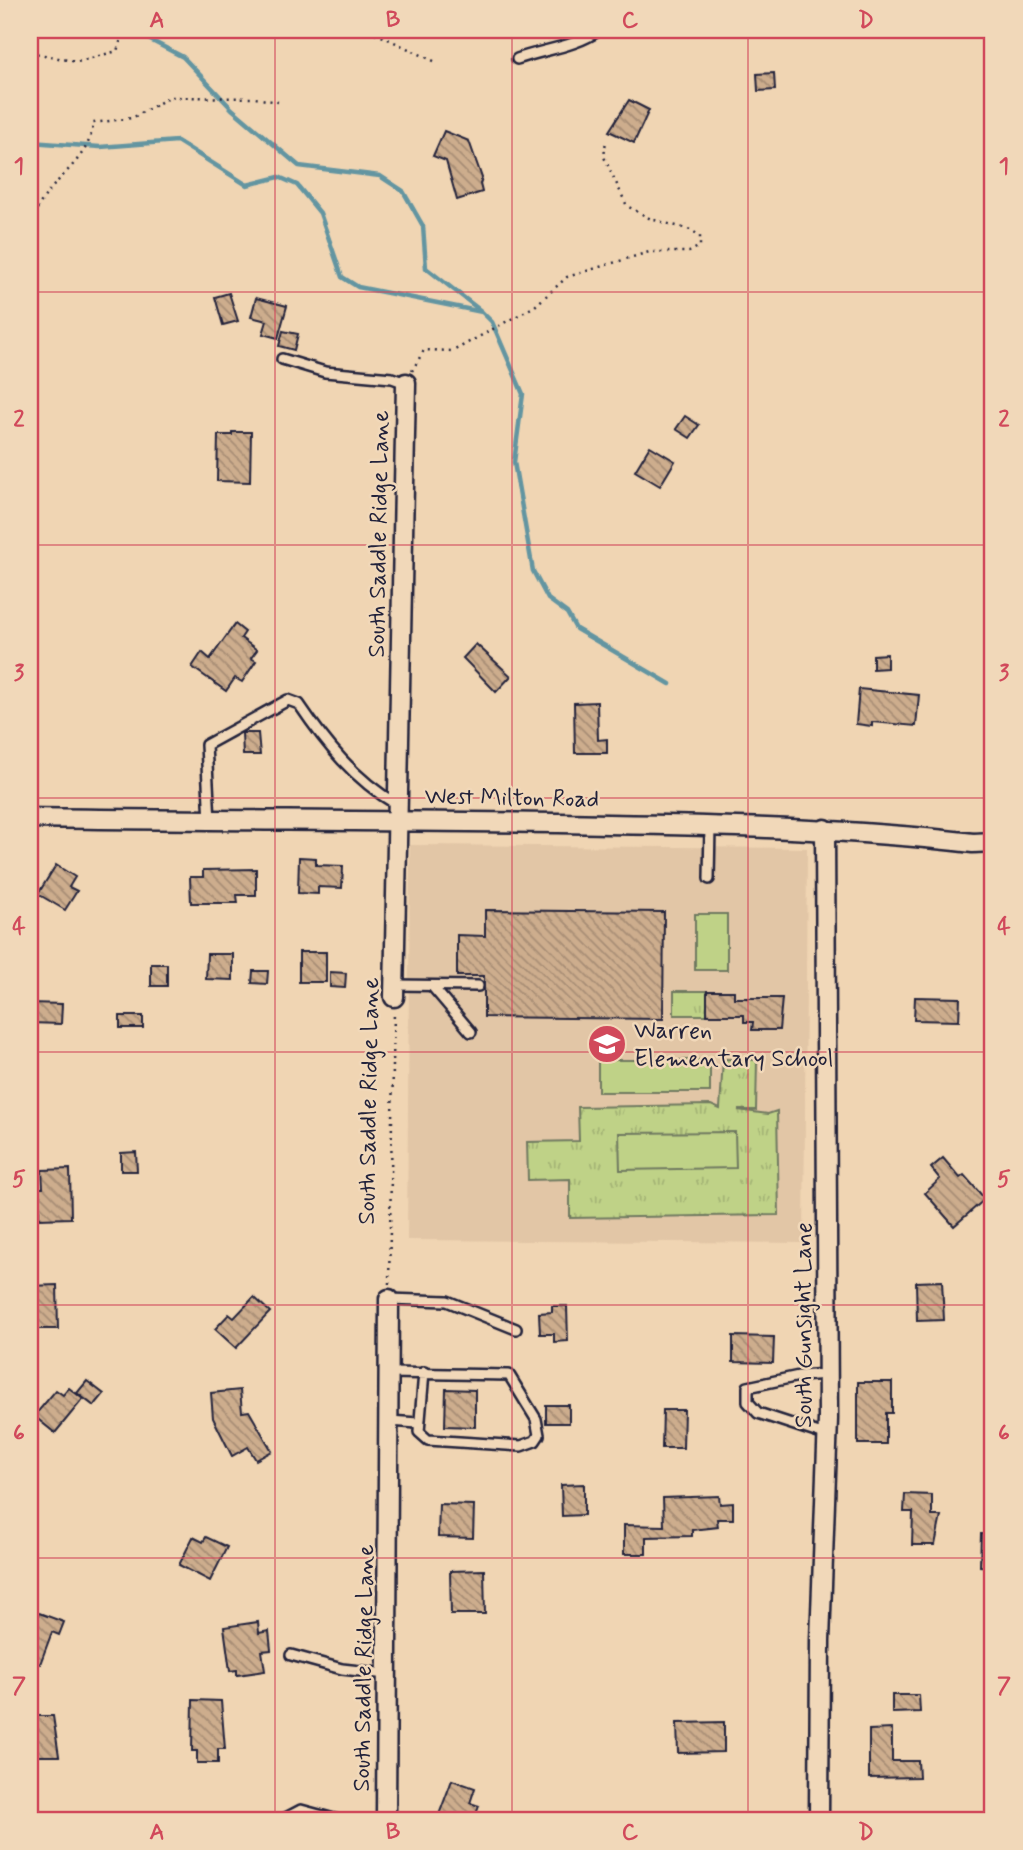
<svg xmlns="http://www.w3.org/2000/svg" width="1023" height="1850" viewBox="0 0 1023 1850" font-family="Mynerve,sans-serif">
	<defs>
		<pattern id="grass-tufts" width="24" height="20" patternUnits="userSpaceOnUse" patternTransform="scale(1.75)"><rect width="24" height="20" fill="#bfd287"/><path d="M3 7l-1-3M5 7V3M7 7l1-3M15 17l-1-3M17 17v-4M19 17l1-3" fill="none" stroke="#a4b475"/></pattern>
		<pattern id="building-back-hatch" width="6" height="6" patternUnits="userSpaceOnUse" patternTransform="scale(1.75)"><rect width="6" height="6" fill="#cdad8d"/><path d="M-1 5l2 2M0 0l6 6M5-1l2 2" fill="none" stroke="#a68c74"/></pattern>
	</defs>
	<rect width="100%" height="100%" fill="#f0d5b3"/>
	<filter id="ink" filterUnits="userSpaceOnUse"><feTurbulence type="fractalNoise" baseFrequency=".0143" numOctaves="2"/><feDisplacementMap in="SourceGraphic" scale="14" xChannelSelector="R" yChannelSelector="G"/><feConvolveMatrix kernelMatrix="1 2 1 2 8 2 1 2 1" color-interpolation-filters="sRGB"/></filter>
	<g filter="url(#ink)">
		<polygon fill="#e2c6a6" points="410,845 807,848 804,1243 407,1240"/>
		<g fill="url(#grass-tufts)" stroke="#707a61" stroke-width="2">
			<rect x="674" y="991" width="33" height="24"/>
			<polygon points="723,1059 757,1060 756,1110 738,1110 768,1114 777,1111 779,1215 570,1218 570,1179 528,1180 527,1142 579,1141 578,1107 711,1105 720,1109"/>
		</g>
		<g fill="#bfd287" stroke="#707a61" stroke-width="2">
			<rect x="695" y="914" width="32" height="56"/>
			<rect x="598" y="1060" width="112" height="32"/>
			<polygon points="735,1132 736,1168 620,1170 619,1133"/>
		</g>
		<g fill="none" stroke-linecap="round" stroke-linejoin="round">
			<g stroke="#6395a1" stroke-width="4.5">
				<polyline points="131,30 183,57 232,109 299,166 380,176 403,191 423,226 426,268 481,311"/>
				<polyline points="30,142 100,147 177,141 247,185 279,177 297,185 320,213 342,277 358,287 482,312 492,322 523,394 514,462 533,571 548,599 567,613 576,629 670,684"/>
			</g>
		</g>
		<g fill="url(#building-back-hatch)" stroke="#22223b" stroke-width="2">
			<polygon points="774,73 775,90 758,91 757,74"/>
			<polygon points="629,100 649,110 634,143 609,131"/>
			<polygon points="444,131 469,141 482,178 480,184 482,192 457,200 446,161 433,156"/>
			<polygon points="229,293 238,321 223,325 215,297"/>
			<polygon points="256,298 287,306 278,338 263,334 267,321 251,317"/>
			<polygon points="283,331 298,334 294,350 279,346"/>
			<polygon points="685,416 699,425 690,438 676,429"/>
			<polygon points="232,432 251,432 250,482 217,481 218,435 232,435"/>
			<polygon points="650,446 675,461 660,486 635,471"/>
			<polygon points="235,624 245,632 241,638 257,650 251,658 256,661 242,682 235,678 226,691 192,667 202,652 210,659"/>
			<polygon points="476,644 511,676 496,692 463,658"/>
			<polygon points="887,654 887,668 873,669 873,655"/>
			<polygon points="859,689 919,695 916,726 872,722 872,726 856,724"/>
			<polygon points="597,702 598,740 607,739 607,753 575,753 574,703"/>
			<polygon points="242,733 258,733 260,755 243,755"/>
			<polygon points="299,857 316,858 316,865 343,866 342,888 318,887 318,894 298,893"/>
			<polygon points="56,865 75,877 69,887 77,891 65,910 38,894"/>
			<polygon points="256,869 256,895 237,895 238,903 191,903 190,877 203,877 203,870"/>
			<polygon points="485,910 664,912 663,1019 484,1017 484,976 457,976 457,935 485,936"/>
			<rect x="299" y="952" width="27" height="30"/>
			<polygon points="207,954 233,954 233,980 206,979"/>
			<rect x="151" y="964" width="16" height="22"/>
			<polygon points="253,971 268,971 267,984 252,983"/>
			<polygon points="330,972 346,973 345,988 330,987"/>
			<polygon points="707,991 734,991 734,998 782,998 779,1030 752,1030 753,1022 744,1022 744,1015 707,1015"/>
			<polygon points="915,997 960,998 959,1021 914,1020"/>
			<polygon points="30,1003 62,1004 61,1024 30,1023"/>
			<rect x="120" y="1016" width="23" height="12"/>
			<polygon points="136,1152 137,1171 121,1171 121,1153"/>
			<polygon points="943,1158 960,1178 964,1175 985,1199 954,1226 925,1193 940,1179 931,1168"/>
			<polygon points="70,1169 71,1218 39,1219 39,1188 43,1188 42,1170"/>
			<polygon points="942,1281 944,1320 917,1321 916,1282"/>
			<polygon points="57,1285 58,1329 30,1329 30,1286"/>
			<polygon points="254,1297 270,1312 236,1348 215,1329 229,1314 234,1318"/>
			<polygon points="552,1306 567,1306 568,1341 554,1342 554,1334 540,1334 539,1313 552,1312"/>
			<polygon points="733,1336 774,1337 773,1363 733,1362"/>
			<polygon points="87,1381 104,1394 94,1406 77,1393"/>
			<polygon points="858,1382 892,1382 892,1413 886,1413 886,1444 858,1444"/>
			<polygon points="69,1388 83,1399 55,1433 34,1416 56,1390 63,1395"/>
			<polygon points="446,1389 475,1390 475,1427 445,1426"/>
			<polygon points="240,1390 242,1412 249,1411 272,1451 256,1460 248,1447 232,1456 213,1418 211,1393"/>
			<rect x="546" y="1405" width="23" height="18"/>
			<polygon points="663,1410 684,1410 683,1448 662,1448"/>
			<polygon points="584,1484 584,1515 562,1516 561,1485"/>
			<polygon points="905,1494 932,1495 932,1516 941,1516 935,1545 912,1545 913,1512 904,1512"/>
			<polygon points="719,1496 720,1504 733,1503 733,1519 717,1519 718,1527 692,1530 692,1536 646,1537 646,1554 624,1554 624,1525 664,1526 663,1498"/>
			<polygon points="439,1504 474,1505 473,1538 438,1537"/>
			<polygon points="981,1534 993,1534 993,1567 980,1566"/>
			<polygon points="193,1537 203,1542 206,1537 227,1547 210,1581 179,1565"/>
			<polygon points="484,1570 485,1614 451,1614 450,1571"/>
			<polygon points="39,1613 64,1622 59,1635 52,1632 40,1664 30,1660 30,1614 37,1616"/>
			<polygon points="258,1622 259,1633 269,1631 271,1650 262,1651 265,1671 237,1675 237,1670 230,1671 224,1627"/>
			<polygon points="892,1695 919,1695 920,1712 892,1713"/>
			<polygon points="193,1700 221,1701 225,1749 218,1749 218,1763 197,1763 197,1751 192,1751"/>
			<polygon points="30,1716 53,1716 59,1756 30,1756"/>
			<polygon points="724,1722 724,1752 678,1753 677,1723"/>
			<polygon points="892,1729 892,1761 918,1761 919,1777 869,1778 869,1730"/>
			<polygon points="452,1780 475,1788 470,1803 479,1806 474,1820 437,1820"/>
		</g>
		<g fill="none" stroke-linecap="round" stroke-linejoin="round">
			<defs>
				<g id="lane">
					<path d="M 517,59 C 545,49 575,47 599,30"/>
					<polyline points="282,359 325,372 392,378 406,383"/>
					<path d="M 210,821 L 206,745 L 288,700 L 299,704 C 326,744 354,779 396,804"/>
					<polyline points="709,879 710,826"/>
					<polyline points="394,985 478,986"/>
					<polyline points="432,986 471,1032"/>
					<polyline points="389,1299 447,1301 516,1329"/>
					<polyline points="389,1373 509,1375 536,1419 539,1435 535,1441 521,1446 428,1440 419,1432 424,1372"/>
					<polyline points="389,1421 418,1423"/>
					<polyline points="828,1436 758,1413 748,1402 748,1387 799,1376 828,1374"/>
					<polyline points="291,1655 342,1669 387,1674"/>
					<polyline points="282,1820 301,1810 338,1820"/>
				</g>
				<g id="street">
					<path d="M 30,818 C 222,821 415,820 608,824 C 730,826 851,829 973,843 L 993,842"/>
					<polyline points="394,997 406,383"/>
					<polyline points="386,1820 389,1299"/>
					<polyline points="819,1820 820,1641 828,1419 825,829"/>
				</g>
			</defs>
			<use href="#lane" stroke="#22223b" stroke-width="14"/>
			<use href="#street" stroke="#22223b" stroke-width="23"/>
			<g stroke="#22223b" stroke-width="2.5" stroke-dasharray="2 5" stroke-linecap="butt">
				<polyline points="369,30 436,62"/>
				<polyline points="30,52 77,62 117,51 124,30"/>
				<path d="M 30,229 C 33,221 35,211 40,204 C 56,176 91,158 93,123 L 132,118 L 170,97 L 255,98 L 278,102"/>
				<polyline points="412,371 424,350 453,351 535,306 567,277 649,252 689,252 700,246 700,236 691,230 651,219 627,206 604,157 606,140"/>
				<polyline points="389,1284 394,1011"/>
			</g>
			<use href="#lane" stroke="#f1d8b9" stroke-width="9"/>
			<use href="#street" stroke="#f1d8b9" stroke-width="18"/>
		</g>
	</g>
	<path fill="none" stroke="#d1495b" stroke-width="2" stroke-opacity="0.55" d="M 275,30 L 275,1820M 512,30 L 512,1820M 748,30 L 748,1820M 30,292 L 993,292M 30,545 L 993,545M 30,798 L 993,798M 30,1052 L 993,1052M 30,1305 L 993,1305M 30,1558 L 993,1558"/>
	<defs>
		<symbol id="school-disc" viewBox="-11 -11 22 22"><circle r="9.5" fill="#d1495b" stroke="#f1d8b9"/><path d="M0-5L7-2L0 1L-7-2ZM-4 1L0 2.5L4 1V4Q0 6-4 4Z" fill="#fff"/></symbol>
	</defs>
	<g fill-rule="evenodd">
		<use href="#school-disc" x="585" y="1022" width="44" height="44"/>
	</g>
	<g text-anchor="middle" stroke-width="5" stroke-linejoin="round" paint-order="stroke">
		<g font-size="24" fill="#22223b" stroke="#f1d8b9">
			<text transform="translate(378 534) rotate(-89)" y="8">South Saddle Ridge Lane</text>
			<text transform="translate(512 797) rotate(1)" y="8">West Milton Road</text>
			<text transform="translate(368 1101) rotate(-89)" y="8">South Saddle Ridge Lane</text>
			<text transform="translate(803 1325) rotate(-90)" y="8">South Gunsight Lane</text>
			<text transform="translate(363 1668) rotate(-89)" y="8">South Saddle Ridge Lane</text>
		</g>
		<g font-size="24" fill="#22223b" stroke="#f1d8b9" text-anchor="start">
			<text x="634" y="1038">Warren<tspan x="634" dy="28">Elementary School</tspan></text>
		</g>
	</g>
	<rect width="1023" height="1850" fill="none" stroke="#f1d8b9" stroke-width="77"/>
	<rect x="38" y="38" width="946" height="1774" fill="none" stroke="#d1495b" stroke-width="2.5"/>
	<g font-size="23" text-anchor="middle" font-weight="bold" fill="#d1495b">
		<text x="157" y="27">A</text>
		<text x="393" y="27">B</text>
		<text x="630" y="27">C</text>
		<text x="866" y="27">D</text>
		<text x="19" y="173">1</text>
		<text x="1004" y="173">1</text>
		<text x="19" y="426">2</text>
		<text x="1004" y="426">2</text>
		<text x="19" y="680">3</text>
		<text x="1004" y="680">3</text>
		<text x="19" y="933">4</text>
		<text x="1004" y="933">4</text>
		<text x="19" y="1186">5</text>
		<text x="1004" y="1186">5</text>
		<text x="19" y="1440">6</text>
		<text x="1004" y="1440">6</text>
		<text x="19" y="1693">7</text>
		<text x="1004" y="1693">7</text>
		<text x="157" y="1839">A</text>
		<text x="393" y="1839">B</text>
		<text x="630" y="1839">C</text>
		<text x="866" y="1839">D</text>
	</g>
</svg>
